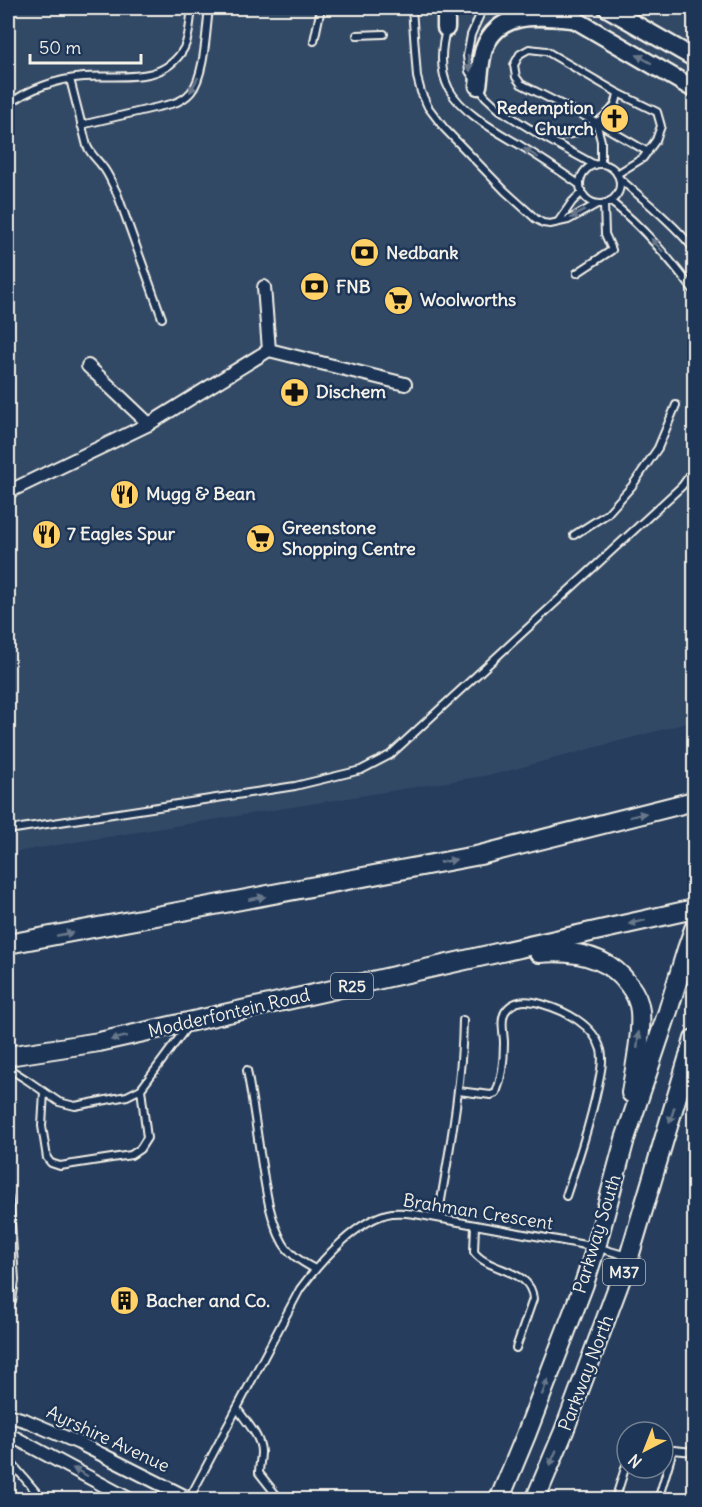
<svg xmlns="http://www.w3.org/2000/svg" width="702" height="1507" viewBox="0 0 702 1507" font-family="Delius,sans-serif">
	<rect width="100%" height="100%" fill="#263d5d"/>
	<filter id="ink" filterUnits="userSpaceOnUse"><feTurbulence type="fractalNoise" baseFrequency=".0167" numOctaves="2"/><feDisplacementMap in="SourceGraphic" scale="12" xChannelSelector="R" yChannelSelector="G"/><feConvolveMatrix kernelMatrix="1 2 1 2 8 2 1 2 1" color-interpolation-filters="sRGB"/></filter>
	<g filter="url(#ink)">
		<polygon fill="#334966" points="8,8 694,8 694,721 496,774 8,853"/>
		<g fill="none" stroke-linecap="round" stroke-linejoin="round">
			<defs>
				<g id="lane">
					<polyline points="412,8 417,77 421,92 428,107 444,128 505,191 536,219 543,223 550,224 568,220 597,204"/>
					<polyline points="483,8 471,35 467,56 469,71 485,96 500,110 540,135 595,165"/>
					<path d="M 446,30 C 441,49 439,70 449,89 C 461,112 496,131 518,144 C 539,157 560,171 580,185"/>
					<polyline points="357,35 384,34"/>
					<polyline points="314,41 321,8"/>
					<path d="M 70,79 L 87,146 C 91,155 97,159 102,166 C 109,174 112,184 117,193 L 162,318"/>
					<path d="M 8,105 C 28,89 57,79 84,77 C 119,74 163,86 184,48 C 190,36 190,20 192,8"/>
					<polyline points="596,122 601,141 601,164"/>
					<path d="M 81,125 L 171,104 C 179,102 185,99 191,92 C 205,75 206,30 209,8"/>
					<path d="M 542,135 C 552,135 562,136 571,134 C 584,132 607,117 614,106 C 617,102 617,98 618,93"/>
					<circle cx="600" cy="184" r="20"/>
					<polyline points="617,174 643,158 656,140 661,126 657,112 618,93 546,51 529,49 520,54 514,65 516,77 521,84 596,122 648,152"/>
					<path d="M 620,179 C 645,201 673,223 694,249"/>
					<path d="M 610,201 C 643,227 669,258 694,291"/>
					<polyline points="558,222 572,202 582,192"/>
					<polyline points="577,273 612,250 605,234 604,204"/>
					<polyline points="574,535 607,514 632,486 658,448 676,405"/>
					<polyline points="8,830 295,786 361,770 390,755 682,486 690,475 694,465"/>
					<polyline points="8,1068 27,1080 59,1102 75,1106 127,1096 141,1089 187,1027"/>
					<path d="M 247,1070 C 252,1098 256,1125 260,1153 C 265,1183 268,1216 283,1243 C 290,1255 303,1263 315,1269"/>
					<path d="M 458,1091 L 491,1095 L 496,1093 C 502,1078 504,1059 504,1043 C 504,1033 500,1021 505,1012 C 514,998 529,1000 542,1004 C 566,1011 594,1025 601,1050 C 604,1061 600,1075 598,1086 C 590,1124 578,1160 566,1196"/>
					<polyline points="44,1092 42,1126 47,1158 51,1163 60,1166 131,1155 140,1149 147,1138 141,1089"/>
					<polyline points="8,1195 10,1209 15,1280 12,1301 8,1310"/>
					<path d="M 438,1218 C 449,1152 462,1086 463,1020"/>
					<path d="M 475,1225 L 474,1252 C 490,1273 531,1268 533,1299 L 516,1348"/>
					<path d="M 237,1408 C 245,1421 261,1436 261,1452 C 261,1459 259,1466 259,1473 L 278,1497 L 282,1500"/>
					<polyline points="663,1452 673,1450 694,1452"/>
					<polyline points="8,1453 16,1438"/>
					<polyline points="8,1459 43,1500"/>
					<path d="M 189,1499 L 300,1289 C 320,1262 358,1218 392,1213 C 400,1212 408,1213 415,1214 L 596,1247 L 627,1256"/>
					<polyline points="615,1500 627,1462"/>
					<polyline points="658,1500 673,1450"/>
				</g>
				<g id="street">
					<polyline points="264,287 269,350"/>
					<polyline points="88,366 149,424"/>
					<polyline points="8,492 149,424 269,350 405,384"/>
					<polyline points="8,1415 27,1421 79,1443 192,1500"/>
					<polyline points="8,1434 131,1500"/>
				</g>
				<g id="secondary">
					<polyline points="555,8 694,89"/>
					<polyline points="607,8 694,58"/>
					<polyline points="446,28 446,8"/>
					<path d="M 478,86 C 480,74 480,61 484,49 C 498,10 539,16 571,19"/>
				</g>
				<g id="primary">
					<polyline points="8,944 480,855 694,801"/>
					<path d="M 539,953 C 573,950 608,955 629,985 C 635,993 639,1001 640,1011 C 642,1035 635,1068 631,1093"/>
					<polyline points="8,1056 99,1042 694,909"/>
					<polyline points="499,1500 526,1435 584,1284 596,1247 625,1139 668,1011 687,949 694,929"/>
					<polyline points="535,1500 564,1431 629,1257 694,1039"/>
				</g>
			</defs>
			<use href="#lane" stroke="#f4f1e8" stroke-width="10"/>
			<use href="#street" stroke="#f4f1e8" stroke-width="16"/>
			<use href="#secondary" stroke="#f4f1e8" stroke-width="21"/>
			<use href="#primary" stroke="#f4f1e8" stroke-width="22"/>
			<use href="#lane" stroke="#1d3557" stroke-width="6"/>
			<use href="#street" stroke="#1d3557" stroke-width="12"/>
			<use href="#secondary" stroke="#1d3557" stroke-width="16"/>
			<use href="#primary" stroke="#1d3557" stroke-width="18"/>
		</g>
		<defs><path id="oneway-solid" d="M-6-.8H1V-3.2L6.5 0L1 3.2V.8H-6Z" transform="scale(1.5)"/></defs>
		<g fill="#68778a">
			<use href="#oneway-solid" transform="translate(644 59) rotate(-150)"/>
			<use href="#oneway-solid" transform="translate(469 63) rotate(82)"/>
			<use href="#oneway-solid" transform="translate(194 85) rotate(118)"/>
			<use href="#oneway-solid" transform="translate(531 153) rotate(-148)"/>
			<use href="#oneway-solid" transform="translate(578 214) rotate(151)"/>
			<use href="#oneway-solid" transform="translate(657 245) rotate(-132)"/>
			<use href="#oneway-solid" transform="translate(638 815) rotate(-14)"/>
			<use href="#oneway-solid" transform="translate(448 861) rotate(-11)"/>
			<use href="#oneway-solid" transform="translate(257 898) rotate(-11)"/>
			<use href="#oneway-solid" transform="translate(637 922) rotate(167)"/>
			<use href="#oneway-solid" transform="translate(65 934) rotate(-11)"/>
			<use href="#oneway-solid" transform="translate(119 1038) rotate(167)"/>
			<use href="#oneway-solid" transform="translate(638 1040) rotate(-85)"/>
			<use href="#oneway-solid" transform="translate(672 1115) rotate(107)"/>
			<use href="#oneway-solid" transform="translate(545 1387) rotate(-69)"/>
			<use href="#oneway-solid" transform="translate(553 1458) rotate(114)"/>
			<use href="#oneway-solid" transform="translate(80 1472) rotate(-152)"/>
		</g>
	</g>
	<defs>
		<symbol id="church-disc" viewBox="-11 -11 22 22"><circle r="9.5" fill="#ffd166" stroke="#1d3557"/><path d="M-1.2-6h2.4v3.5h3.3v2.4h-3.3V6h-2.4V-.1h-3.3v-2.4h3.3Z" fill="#111"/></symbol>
		<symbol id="bank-disc" viewBox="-11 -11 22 22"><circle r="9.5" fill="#ffd166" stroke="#1d3557"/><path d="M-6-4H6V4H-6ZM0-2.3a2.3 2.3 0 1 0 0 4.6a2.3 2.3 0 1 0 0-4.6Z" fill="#111"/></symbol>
		<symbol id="supermarket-disc" viewBox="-11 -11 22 22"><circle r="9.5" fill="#ffd166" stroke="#1d3557"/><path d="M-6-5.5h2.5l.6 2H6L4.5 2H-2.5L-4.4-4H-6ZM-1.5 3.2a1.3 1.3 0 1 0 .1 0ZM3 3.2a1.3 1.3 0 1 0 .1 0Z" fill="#111"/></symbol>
		<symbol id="pharmacy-disc" viewBox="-11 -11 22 22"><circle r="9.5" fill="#ffd166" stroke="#1d3557"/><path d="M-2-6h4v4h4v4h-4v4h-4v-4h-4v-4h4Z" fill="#111"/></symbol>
		<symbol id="restaurant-disc" viewBox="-11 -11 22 22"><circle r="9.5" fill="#ffd166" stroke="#1d3557"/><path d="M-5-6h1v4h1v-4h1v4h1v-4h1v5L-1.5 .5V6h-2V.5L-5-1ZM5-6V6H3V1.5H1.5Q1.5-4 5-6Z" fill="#111"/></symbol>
		<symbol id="building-disc" viewBox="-11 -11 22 22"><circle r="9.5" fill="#ffd166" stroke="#1d3557"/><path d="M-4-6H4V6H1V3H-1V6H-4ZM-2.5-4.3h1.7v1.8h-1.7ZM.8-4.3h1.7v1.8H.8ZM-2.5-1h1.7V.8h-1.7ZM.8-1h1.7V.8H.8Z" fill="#111"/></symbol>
	</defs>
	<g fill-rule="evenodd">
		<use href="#church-disc" x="598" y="102" width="33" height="33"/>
		<use href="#bank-disc" x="348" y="236" width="33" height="33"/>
		<use href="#bank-disc" x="298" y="270" width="33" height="33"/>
		<use href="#supermarket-disc" x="382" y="284" width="33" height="33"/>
		<use href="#pharmacy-disc" x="278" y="376" width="33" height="33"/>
		<use href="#restaurant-disc" x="108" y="478" width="33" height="33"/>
		<use href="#restaurant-disc" x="30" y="518" width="33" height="33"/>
		<use href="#supermarket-disc" x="244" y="522" width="33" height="33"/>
		<use href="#building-disc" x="108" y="1284" width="33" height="33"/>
	</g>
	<g text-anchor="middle" stroke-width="5" stroke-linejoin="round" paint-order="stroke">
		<g fill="#1d3557" stroke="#b4b9bc" stroke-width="1.5">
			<rect x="331" y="973" width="42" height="26" rx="4.5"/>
			<rect x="603" y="1259" width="42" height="26" rx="4.5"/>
		</g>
		<g font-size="16" font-weight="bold" fill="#f4f1e8">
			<text x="352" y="992">R25</text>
			<text x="624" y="1278">M37</text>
		</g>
		<g font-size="18" font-weight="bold" fill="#f4f1e8" stroke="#1d3557" text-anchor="start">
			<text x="594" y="114" text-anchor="end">Redemption<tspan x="594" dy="21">Church</tspan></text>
			<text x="386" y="259">Nedbank</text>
			<text x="336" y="293">FNB</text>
			<text x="420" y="306">Woolworths</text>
			<text x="316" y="398">Dischem</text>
			<text x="146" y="500">Mugg &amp; Bean</text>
			<text x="282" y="534">Greenstone<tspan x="282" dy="21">Shopping Centre</tspan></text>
			<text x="67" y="540">7 Eagles Spur</text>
			<text x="146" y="1307">Bacher and Co.</text>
		</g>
		<g font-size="18" fill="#f4f1e8" stroke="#1d3557">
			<text transform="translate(229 1013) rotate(-13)" y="6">Modderfontein Road</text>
			<text transform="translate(478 1212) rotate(9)" y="6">Brahman Crescent</text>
			<text transform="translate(597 1234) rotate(-73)" y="6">Parkway South</text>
			<text transform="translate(586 1373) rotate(-69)" y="6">Parkway North</text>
			<text transform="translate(108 1439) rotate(25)" y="6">Ayrshire Avenue</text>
		</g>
	</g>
	<rect width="702" height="1507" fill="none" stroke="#1d3557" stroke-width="30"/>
	<rect x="15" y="15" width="672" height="1477" fill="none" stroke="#f4f1e8" stroke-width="2" filter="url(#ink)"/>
	<g transform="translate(645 1450) rotate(222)"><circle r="28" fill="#1d3557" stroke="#738091" stroke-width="1.5"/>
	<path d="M0-4.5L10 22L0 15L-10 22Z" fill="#ffd166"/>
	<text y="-9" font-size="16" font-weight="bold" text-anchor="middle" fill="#f4f1e8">N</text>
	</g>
	<path d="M30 54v9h111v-9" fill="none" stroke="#f4f1e8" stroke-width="3"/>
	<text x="39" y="54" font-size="18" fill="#f4f1e8" stroke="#1d3557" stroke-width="4.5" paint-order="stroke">50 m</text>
</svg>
